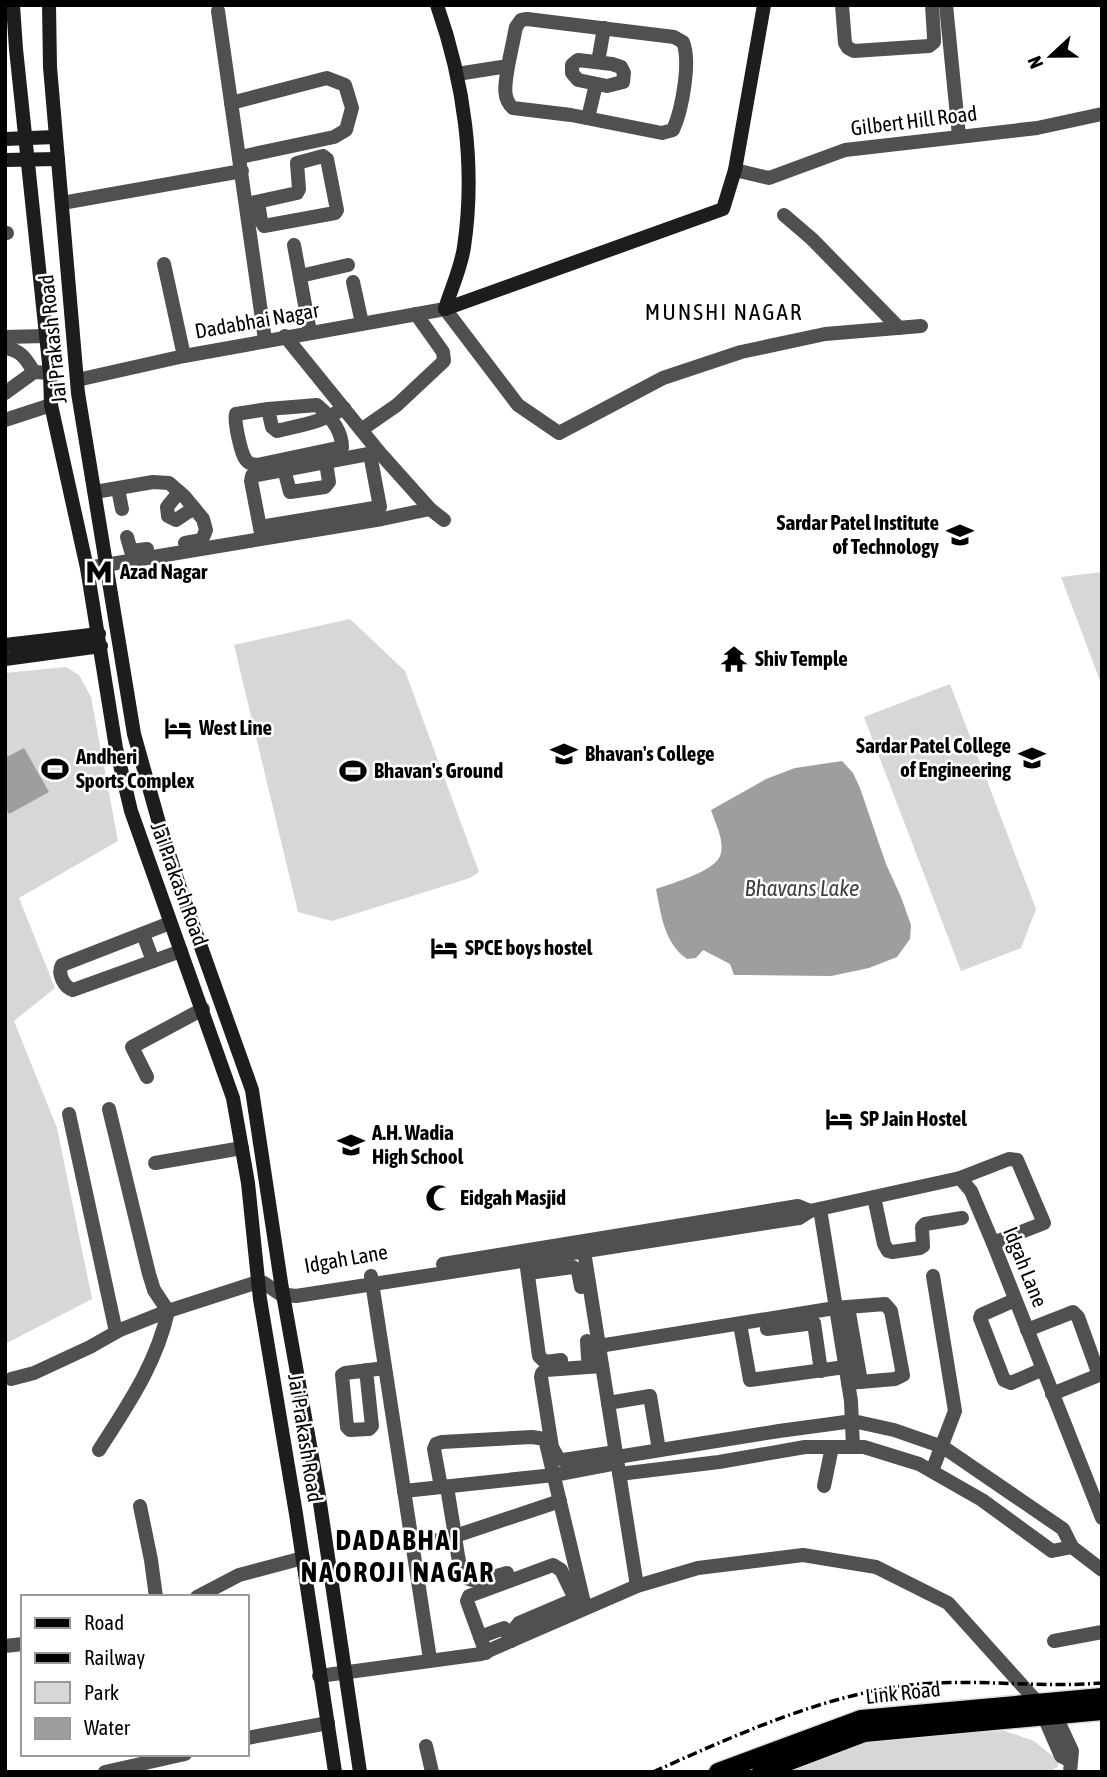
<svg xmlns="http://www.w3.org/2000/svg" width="1107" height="1777" viewBox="0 0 1107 1777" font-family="'Asap Condensed',sans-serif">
	<rect width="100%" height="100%" fill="#fff"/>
	<g fill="#d7d7d7">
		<polygon points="1102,572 1102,686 1061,577"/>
		<polygon points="350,619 405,671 479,872 470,878 332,921 298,912 234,645"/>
		<polygon points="66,667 79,675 91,697 118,841 19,898 55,988 14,1021 57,1128 92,1299 5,1344 5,673"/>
		<polygon points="950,684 1036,909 1021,948 961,971 864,717"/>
		<polygon points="1005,1731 1034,1741 1059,1761 1058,1767 1048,1772 778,1772 871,1739"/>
	</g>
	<g fill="#9e9e9e">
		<polygon points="24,748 49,792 9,814 5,806 5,758"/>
		<path d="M 842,761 L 853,773 L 860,788 L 886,864 L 901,897 L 911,925 L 910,939 L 897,957 L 869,968 L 831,976 L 747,975 L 734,975 L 730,964 L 703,950 L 696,958 L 687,959 C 664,943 661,914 656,889 C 672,883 718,871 721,853 C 724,839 715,823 711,810 L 766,779 L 795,768 Z"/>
	</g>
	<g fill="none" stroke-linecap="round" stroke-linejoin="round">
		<defs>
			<g id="primary">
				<polyline points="718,1772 861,1719 1102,1697"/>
				<polyline points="761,1772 864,1733 1102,1711"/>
			</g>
		</defs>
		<use href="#primary" stroke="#dbdbdb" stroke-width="21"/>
		<g stroke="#505050" stroke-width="14">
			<polyline points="842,5 845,43 848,48 854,51 929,46 934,42 934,37 932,5"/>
			<polyline points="946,5 959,136"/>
			<polyline points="218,11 265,340"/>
			<polygon points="578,60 612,64 621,67 624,73 623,82 607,86 578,80 572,73 572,65"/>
			<polyline points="598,62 604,28"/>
			<path d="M 457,74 L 508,66 C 506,81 501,98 513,108 L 571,115 L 662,133 L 673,130 C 682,110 691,62 683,42 L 674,37 L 527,19 L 521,20 L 516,27 L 508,66"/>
			<polyline points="231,103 327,78 345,85 352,108 346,130 334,137 240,157"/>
			<polyline points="588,118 596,84"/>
			<polyline points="735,170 769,178 845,150 1037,128 1102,114"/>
			<polyline points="62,203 242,171"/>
			<polyline points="247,204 297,193 299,189 297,163 323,156 327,159 337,210 335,213 264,226 261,221 258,202"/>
			<polyline points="784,215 812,239 899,328"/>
			<polyline points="5,233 7,233"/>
			<polyline points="294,245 310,332"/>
			<polyline points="164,264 184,356"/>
			<polyline points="300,276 348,265"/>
			<polyline points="353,282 362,323"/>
			<polyline points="285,336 379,452 430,509 444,520"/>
			<polyline points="5,337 46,336"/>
			<path d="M 5,348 C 21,350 26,359 34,372"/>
			<polyline points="77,380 184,356 445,309 518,405 559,433 663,378 741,352 825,334 921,326"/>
			<polyline points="5,393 34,372 50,373"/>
			<path d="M 268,409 L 317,405 C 330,416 342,430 342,447 L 257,465 C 252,464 250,465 246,460 C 241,454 234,422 236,414 L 268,409 L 272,427 L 277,431 C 301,425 323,422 344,408"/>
			<polyline points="5,420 51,405"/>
			<polyline points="361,430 397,405 444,361 443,352 416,314"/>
			<polyline points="284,469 290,492 325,487 329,482 326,462"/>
			<polyline points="118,489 122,509"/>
			<polyline points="95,492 153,482 169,483 184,496 203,519 206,530 202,540 185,543"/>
			<polyline points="179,492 167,507 168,516 176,520 194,508"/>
			<polyline points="260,527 380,507 370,454"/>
			<polyline points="127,537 131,551 147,549"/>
			<polyline points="262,538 251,481 252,476 379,452"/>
			<polyline points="87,568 382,519 430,509"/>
			<path d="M 170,923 L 62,965 C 57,974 64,987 73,990 L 181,951"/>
			<polyline points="143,934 153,961"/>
			<polyline points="147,1077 132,1047 203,1009"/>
			<polyline points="69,1114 116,1332"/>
			<polyline points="155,1163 242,1148"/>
			<polyline points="960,1178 1009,1159 1017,1160 1044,1223 993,1243"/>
			<polyline points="874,1197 884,1244 888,1251 892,1252 920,1248 923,1246 922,1227 925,1224 962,1218"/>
			<polyline points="820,1209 851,1401 853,1447"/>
			<polyline points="583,1245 637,1586"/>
			<polyline points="526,1261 539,1356 545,1362 561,1360"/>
			<polyline points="443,1264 798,1206 810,1211"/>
			<polyline points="528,1273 573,1267 578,1271 581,1287"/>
			<polyline points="371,1276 430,1659"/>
			<polyline points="1015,1300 981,1315 980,1318 1004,1380 1011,1383 1043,1369"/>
			<polyline points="848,1307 861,1382"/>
			<polyline points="740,1324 750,1380 845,1367"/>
			<polyline points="767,1329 814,1323 821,1371"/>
			<polyline points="1027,1330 1073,1312 1078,1317 1099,1375 1052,1394"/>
			<polyline points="587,1341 588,1358"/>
			<polyline points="599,1346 835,1308 885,1304 891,1311 903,1375 895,1379 848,1383"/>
			<polyline points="602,1366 546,1370 542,1373 541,1377 552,1447 558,1458 563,1460 616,1452"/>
			<polyline points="366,1370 372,1426 369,1429 350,1430 347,1427 342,1375 345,1373 385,1368"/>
			<polyline points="11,1379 34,1373 90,1347 120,1330 165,1312 258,1282 264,1283 280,1294 296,1296 799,1218 810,1211 960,1178 971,1191 993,1243 1102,1518"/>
			<polyline points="608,1403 650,1396 659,1450"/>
			<path d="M 99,1450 C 127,1406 157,1363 168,1311 L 154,1290 L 149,1274 L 109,1109"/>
			<polyline points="617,1457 779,1431 853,1421 894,1430 943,1447 1063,1529 1072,1547 1102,1570"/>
			<polyline points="932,1471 955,1411 933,1276"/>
			<polyline points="619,1474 719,1462 805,1447 864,1447 919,1464 982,1500 1052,1551 1072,1547"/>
			<polyline points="824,1486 832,1447"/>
			<polyline points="441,1487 434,1449 436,1444 442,1442 532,1437 545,1439 585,1607"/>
			<polyline points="447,1487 455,1536 560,1501"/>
			<polyline points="404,1491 554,1475 617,1463"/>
			<polyline points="140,1506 151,1560 156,1597"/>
			<path d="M 412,1546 L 455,1536 C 462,1583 460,1587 507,1573"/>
			<polyline points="197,1597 239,1575 303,1558"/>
			<polyline points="480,1637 504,1628 511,1641"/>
			<polyline points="519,1637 515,1628 519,1623 566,1603 573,1612"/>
			<polyline points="1054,1641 1102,1632"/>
			<polyline points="5,1646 23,1644"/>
			<polyline points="486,1653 467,1601 469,1596 553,1565 561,1570 578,1605"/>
			<polyline points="319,1676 481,1654 637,1586 698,1568 803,1555 876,1567 948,1603 1038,1703 1061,1756 1069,1760"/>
			<polyline points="1052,1708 1072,1751 1070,1772"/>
			<polyline points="247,1738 328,1723"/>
			<polyline points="426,1746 432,1772"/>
			<polyline points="105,1772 185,1754"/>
		</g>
		<g stroke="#1d1d1d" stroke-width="14">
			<polyline points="13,5 16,49 50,373 51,405 87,568 116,748 131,811 233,1098 248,1183 260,1299 296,1514 335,1772"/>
			<polyline points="49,5 50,67 78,393 134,734 159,823 180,888 252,1090 282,1289 318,1490 360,1772"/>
			<path d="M 437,5 C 464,82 476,166 464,247 C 461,268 451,289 445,309"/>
			<polyline points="5,139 55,137"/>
			<polyline points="5,160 58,159"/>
			<polyline points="445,309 723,209 735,170 764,5"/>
			<polyline points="5,645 99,634"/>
			<polyline points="5,659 101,646"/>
		</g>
		<use href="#primary" stroke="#000" stroke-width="18"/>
		<path stroke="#000" stroke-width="3.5" stroke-dasharray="10 3.5 2 3.5" stroke-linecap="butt" d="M 653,1772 C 736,1735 829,1692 920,1684 C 981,1679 1042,1688 1102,1683"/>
	</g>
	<defs>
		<symbol id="university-bare" viewBox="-9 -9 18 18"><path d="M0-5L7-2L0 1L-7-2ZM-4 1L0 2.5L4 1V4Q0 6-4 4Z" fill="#000" stroke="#fff" stroke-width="2.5" paint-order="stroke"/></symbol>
		<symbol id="metro-bare" viewBox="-9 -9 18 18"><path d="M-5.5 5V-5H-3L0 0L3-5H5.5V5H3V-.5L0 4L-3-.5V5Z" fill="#000" stroke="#fff" stroke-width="2.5" paint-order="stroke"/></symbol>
		<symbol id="temple-bare" viewBox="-9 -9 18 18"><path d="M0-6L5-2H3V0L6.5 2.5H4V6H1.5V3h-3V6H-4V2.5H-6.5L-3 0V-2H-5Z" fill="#000" stroke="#fff" stroke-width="2.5" paint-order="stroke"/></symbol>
		<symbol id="hotel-bare" viewBox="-9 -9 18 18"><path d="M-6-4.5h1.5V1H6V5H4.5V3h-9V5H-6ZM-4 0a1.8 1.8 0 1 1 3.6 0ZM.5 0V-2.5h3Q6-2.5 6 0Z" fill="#000" stroke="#fff" stroke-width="2.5" paint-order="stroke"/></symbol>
		<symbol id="stadium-bare" viewBox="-9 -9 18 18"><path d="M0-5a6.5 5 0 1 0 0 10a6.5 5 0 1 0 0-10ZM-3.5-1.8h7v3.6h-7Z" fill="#000" stroke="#fff" stroke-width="2.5" paint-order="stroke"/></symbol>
		<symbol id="school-bare" viewBox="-9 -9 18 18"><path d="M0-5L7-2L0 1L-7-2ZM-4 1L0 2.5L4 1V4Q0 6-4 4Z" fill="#000" stroke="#fff" stroke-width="2.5" paint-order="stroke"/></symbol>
		<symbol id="mosque-bare" viewBox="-9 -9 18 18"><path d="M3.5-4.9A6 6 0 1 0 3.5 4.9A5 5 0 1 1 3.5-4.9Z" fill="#000" stroke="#fff" stroke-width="2.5" paint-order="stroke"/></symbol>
	</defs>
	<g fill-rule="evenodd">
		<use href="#university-bare" x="941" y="516" width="38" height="38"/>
		<use href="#metro-bare" x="80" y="553" width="38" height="38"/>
		<use href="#temple-bare" x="715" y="640" width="38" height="38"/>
		<use href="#hotel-bare" x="159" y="709" width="38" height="38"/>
		<use href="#university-bare" x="545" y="735" width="38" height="38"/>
		<use href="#university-bare" x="1013" y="739" width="38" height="38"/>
		<use href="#stadium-bare" x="36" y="750" width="38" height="38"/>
		<use href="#stadium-bare" x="334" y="752" width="38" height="38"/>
		<use href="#hotel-bare" x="425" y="929" width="38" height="38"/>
		<use href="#hotel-bare" x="820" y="1100" width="38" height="38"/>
		<use href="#school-bare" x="332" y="1126" width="38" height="38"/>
		<use href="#mosque-bare" x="420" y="1179" width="38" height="38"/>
	</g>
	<g text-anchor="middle" stroke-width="5" stroke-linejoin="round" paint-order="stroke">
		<g font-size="21" fill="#000" stroke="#fff">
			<text transform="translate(914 121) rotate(-7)" y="7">Gilbert Hill Road</text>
			<text transform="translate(257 321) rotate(-10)" y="7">Dadabhai Nagar</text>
			<text transform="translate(53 339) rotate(-96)" y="7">Jai Prakash Road</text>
			<text transform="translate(179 884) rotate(70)" y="7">Jai Prakash Road</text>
			<text transform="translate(346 1259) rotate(-10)" y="7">Idgah Lane</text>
			<text transform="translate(1025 1267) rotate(68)" y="7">Idgah Lane</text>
			<text transform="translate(305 1438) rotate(81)" y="7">Jai Prakash Road</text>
			<text transform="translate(903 1693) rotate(-6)" y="7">Link Road</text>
		</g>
		<g font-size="21" font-weight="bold" fill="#000" stroke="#fff" text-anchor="start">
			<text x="939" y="530" text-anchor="end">Sardar Patel Institute<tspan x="939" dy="24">of Technology</tspan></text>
			<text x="120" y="579">Azad Nagar</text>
			<text x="755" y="666">Shiv Temple</text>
			<text x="199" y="735">West Line</text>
			<text x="1011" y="753" text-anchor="end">Sardar Patel College<tspan x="1011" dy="24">of Engineering</tspan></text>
			<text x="585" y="761">Bhavan's College</text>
			<text x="76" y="764">Andheri<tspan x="76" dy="24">Sports Complex</tspan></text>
			<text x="374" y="778">Bhavan's Ground</text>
			<text x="465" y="955">SPCE boys hostel</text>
			<text x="860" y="1126">SP Jain Hostel</text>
			<text x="372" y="1140">A.H. Wadia<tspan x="372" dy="24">High School</tspan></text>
			<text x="460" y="1205">Eidgah Masjid</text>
		</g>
		<g font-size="23" letter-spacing="2" fill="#000" stroke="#fff">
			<text x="724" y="320">MUNSHI NAGAR</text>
		</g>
		<g font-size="23" font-style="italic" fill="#3f3f3f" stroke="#fff">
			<text x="802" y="896">Bhavans Lake</text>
		</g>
		<g font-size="28" font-weight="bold" letter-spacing="2" fill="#000" stroke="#fff">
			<text x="398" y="1550">DADABHAI<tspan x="398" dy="32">NAOROJI NAGAR</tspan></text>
		</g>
	</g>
	<rect width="1107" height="1777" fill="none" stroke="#000000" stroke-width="14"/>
	<rect x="21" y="1595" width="228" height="161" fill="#ffffff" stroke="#999999" stroke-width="2"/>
	<rect x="35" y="1618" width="35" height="10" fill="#000000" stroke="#999999" stroke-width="2"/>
	<text x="84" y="1630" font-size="21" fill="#000000">Road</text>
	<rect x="35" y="1653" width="35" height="10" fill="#000000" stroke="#999999" stroke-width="2"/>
	<text x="84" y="1665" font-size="21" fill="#000000">Railway</text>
	<rect x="35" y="1682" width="35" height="21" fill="#d7d7d7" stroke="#999999" stroke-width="2"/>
	<text x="84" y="1700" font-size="21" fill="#000000">Park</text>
	<rect x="35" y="1718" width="35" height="21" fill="#9e9e9e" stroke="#999999" stroke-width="2"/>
	<text x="84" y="1735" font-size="21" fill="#000000">Water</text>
	<g transform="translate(1051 56) rotate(248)" stroke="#ffffff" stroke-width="5" paint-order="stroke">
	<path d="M0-5L12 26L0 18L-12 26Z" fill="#000000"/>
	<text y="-10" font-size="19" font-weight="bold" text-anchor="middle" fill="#000000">N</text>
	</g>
</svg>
